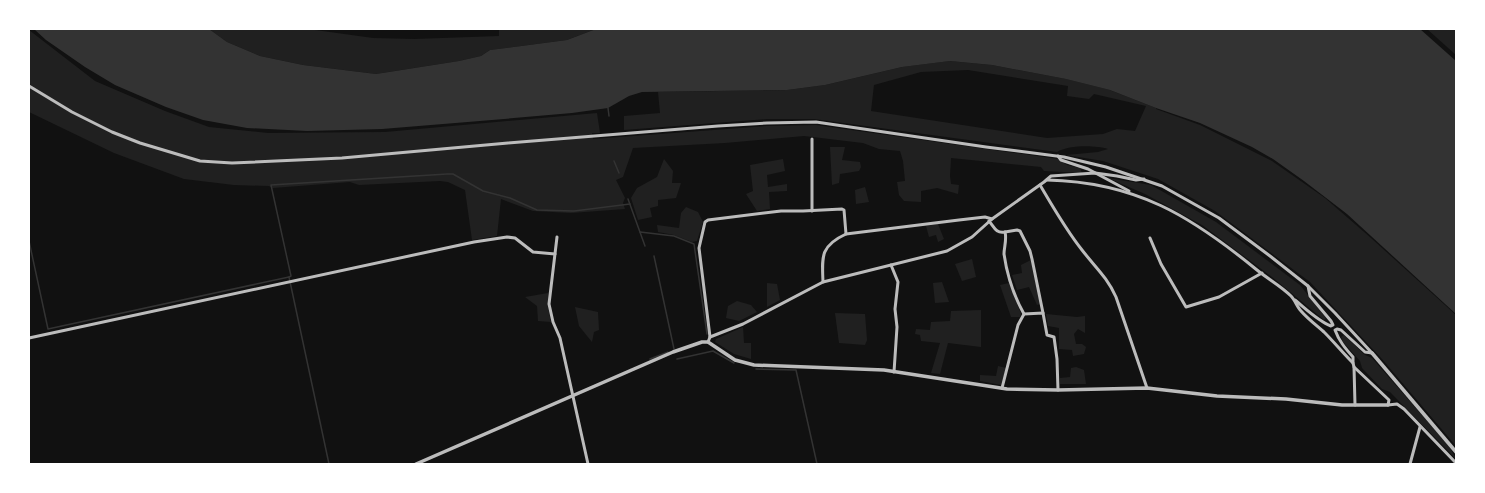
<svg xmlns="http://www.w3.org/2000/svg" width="1485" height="493" viewBox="0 0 1485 493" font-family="'IBM Plex Serif',serif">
	<rect width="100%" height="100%" fill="#111"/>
	<g fill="#202020" fill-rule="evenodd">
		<polygon points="209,29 308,29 373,38 414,39 499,36 499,29 596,29 567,40 490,50 481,56 459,61 376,74 303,65 260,56 227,42"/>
		<polygon points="1427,29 1456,29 1456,55"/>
		<polygon points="29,30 95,81 165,111 209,127 268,133 385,132 597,113 600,133 592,133 593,139 767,126 816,125 1058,159 1067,165 1080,168 1082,173 1044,171 1041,167 951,158 950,176 951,184 959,185 958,194 937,188 921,191 921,202 904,201 899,195 897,182 905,181 903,161 900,151 879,149 863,143 804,136 725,143 633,148 623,177 616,180 625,198 623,203 625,209 571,213 533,211 501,199 497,236 472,240 465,190 448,182 440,181 359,185 350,182 273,188 269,186 234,185 184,179 114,153 29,112"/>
		<path d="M 950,61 L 992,65 L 1066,79 L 1110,90 L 1156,108 L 1156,109 L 1200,125 L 1272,161 L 1325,198 L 1371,238 L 1456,315 L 1456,446 L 1382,359 L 1310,282 L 1215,211 L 1158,179 L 1103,161 L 1066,155 L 1098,152 L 1108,149 C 1095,145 1068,145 1057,152 L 814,119 L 767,119 L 624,130 L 624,116 L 660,113 L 658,92 L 787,90 L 825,85 L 902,67 ZM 968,70 L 1068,86 L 1067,96 L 1089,99 L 1094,94 L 1146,106 L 1135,131 L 1117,129 L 1103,134 L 1047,138 L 871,111 L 874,85 L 921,72 Z"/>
		<polygon points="830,147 845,147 842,160 860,162 861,167 859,171 840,174 839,183 832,185"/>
		<polygon points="664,159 673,171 672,183 681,183 676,198 658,200 658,206 650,208 652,217 638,220 631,198 637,188 657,177"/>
		<polygon points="783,159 785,171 767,175 768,187 787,184 787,191 769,192 770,209 757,211 746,194 753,191 750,165"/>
		<polygon points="1108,178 1151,185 1216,222 1300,285 1326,318 1324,320 1272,277 1202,225 1145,194"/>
		<polygon points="865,187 869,202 856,204 855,190"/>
		<polygon points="686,207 698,212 703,222 697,241 692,242 674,235 658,232 657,225 679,228 681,213"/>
		<polygon points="938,224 944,239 938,242 936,235 929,237 926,226"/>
		<polygon points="972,259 976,277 962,281 955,264"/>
		<polygon points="1031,260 1040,304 1037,305 1029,287 1017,290 1012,275 1022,273 1021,265"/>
		<polygon points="942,282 949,302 935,303 933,283"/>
		<polygon points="767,283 777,284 780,300 767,307"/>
		<polygon points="1009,283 1021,314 1020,317 1011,317 1000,285"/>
		<polygon points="548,293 548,306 551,322 538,321 537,306 525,297"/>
		<polygon points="737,301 751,305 757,312 739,321 726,318 728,306"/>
		<polygon points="575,307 598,312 599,330 594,332 592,342 579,326"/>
		<polygon points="981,310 981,347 948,343 940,374 931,373 940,343 921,341 920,335 915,334 916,329 930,330 931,322 950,321 951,311"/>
		<polygon points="835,313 865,314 867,340 865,345 839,343"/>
		<polygon points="1046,314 1077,317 1085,316 1085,333 1078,329 1074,334 1076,344 1082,344 1086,347 1084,354 1073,356 1072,350 1059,349 1059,328 1048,326"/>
		<polygon points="743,327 744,343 751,343 751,359 734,354 715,342 716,339"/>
		<polygon points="1344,335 1365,355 1372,358 1449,446 1456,459 1390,392 1382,389 1362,368 1360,361 1343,342 1341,337"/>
		<polygon points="998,366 1006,368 1001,385 980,381 980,375 996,376"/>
		<polygon points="1076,367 1084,370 1086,384 1060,384 1060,378 1070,377 1071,368"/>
	</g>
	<polygon fill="#333" points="34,29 209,29 227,42 260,56 303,65 376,74 459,61 481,56 490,50 567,40 596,29 1420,29 1456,61 1456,314 1347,214 1304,181 1273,159 1252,147 1200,123 1156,108 1110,90 1066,79 992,65 950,61 902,67 825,85 787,90 642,92 629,96 608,108 572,113 492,120 382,129 307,131 247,128 203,120 166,107 115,85 85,67 46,40"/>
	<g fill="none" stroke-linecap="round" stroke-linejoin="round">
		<g stroke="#333" stroke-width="1.5">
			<polyline points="608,108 609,116"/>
			<polyline points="614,161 619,173"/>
			<polyline points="628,199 645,246"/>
			<polyline points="640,232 674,236 694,244 707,334"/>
			<polyline points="29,241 48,329 289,277 329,464"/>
			<polyline points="654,256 674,349"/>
			<polyline points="289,277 291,276 271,185 447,174 453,174 483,191 510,198 537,210 574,211 630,204"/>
			<polyline points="650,359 668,352"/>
			<polyline points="677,359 713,351 734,363"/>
			<polyline points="756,369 796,370 817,464"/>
		</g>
		<g stroke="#bcbcbc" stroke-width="3">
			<polyline points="29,86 72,112 112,132 140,143 200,161 232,163 342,158 508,143 718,126 767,123 816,122 986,147 1064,157 1106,167 1162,186 1219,218 1270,256 1308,286 1335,313 1372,353"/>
			<polyline points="812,139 812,211"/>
			<polyline points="1058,156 1061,160 1088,169 1129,191"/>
			<path d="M 1047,180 C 1136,182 1191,216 1257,270 C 1268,279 1281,286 1291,296 C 1295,300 1297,307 1301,311 C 1308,319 1316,325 1324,332 C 1334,342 1343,353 1353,363 L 1354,367 L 1389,400 L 1388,405 L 1397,404 L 1404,409 L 1456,463"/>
			<path d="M 1040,185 C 1053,207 1066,230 1082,250 C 1095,267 1107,277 1116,297 L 1147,388"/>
			<path d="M 989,221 C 994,227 996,234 1005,232 C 1007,240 1004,247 1004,254 C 1007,275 1014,296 1024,314 L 1043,313 L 1047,335 L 1054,337 L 1057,359 L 1058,390"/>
			<polyline points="1005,232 1017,230 1020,231 1030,251 1032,259 1043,313"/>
			<polyline points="557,237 549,304 553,322 560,338 588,464"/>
			<polyline points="1150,238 1161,264 1186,307 1219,297 1262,273"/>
			<polyline points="891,265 898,282 895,309 897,327 894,372"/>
			<path d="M 823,282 C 822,257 820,246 846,234 L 959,220 L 985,217 L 992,219"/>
			<path d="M 1295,300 C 1306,309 1318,321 1331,326 L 1333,325 L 1331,321 L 1310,296 L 1308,286"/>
			<polyline points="710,337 743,324 823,282 947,251 972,237 992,219 1044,182 1051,176 1095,173 1117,176 1136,180 1144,179"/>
			<polyline points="29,338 474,242 507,237 515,238 533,252 555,254"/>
			<polyline points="708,342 710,337 699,248 705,222 708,220 781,211 803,211 842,209 844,210 846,234"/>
			<path d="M 1353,363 L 1353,357 C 1345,348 1339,341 1335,330 L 1337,329 L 1341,330 L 1365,352 L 1372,353"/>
			<polyline points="1354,367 1355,405"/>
			<polyline points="1002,388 1018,325 1024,314"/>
			<polyline points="1410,464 1420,427"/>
		</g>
		<g stroke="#bcbcbc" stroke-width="3.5">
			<polyline points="1372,353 1456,452"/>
			<polyline points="416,464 673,352 702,342 708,342 735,360 754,365 884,370 1007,389 1058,390 1147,388 1217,396 1286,399 1342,405 1388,405"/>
		</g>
	</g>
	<rect width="1485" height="493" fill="none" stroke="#ffffff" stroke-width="60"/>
</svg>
